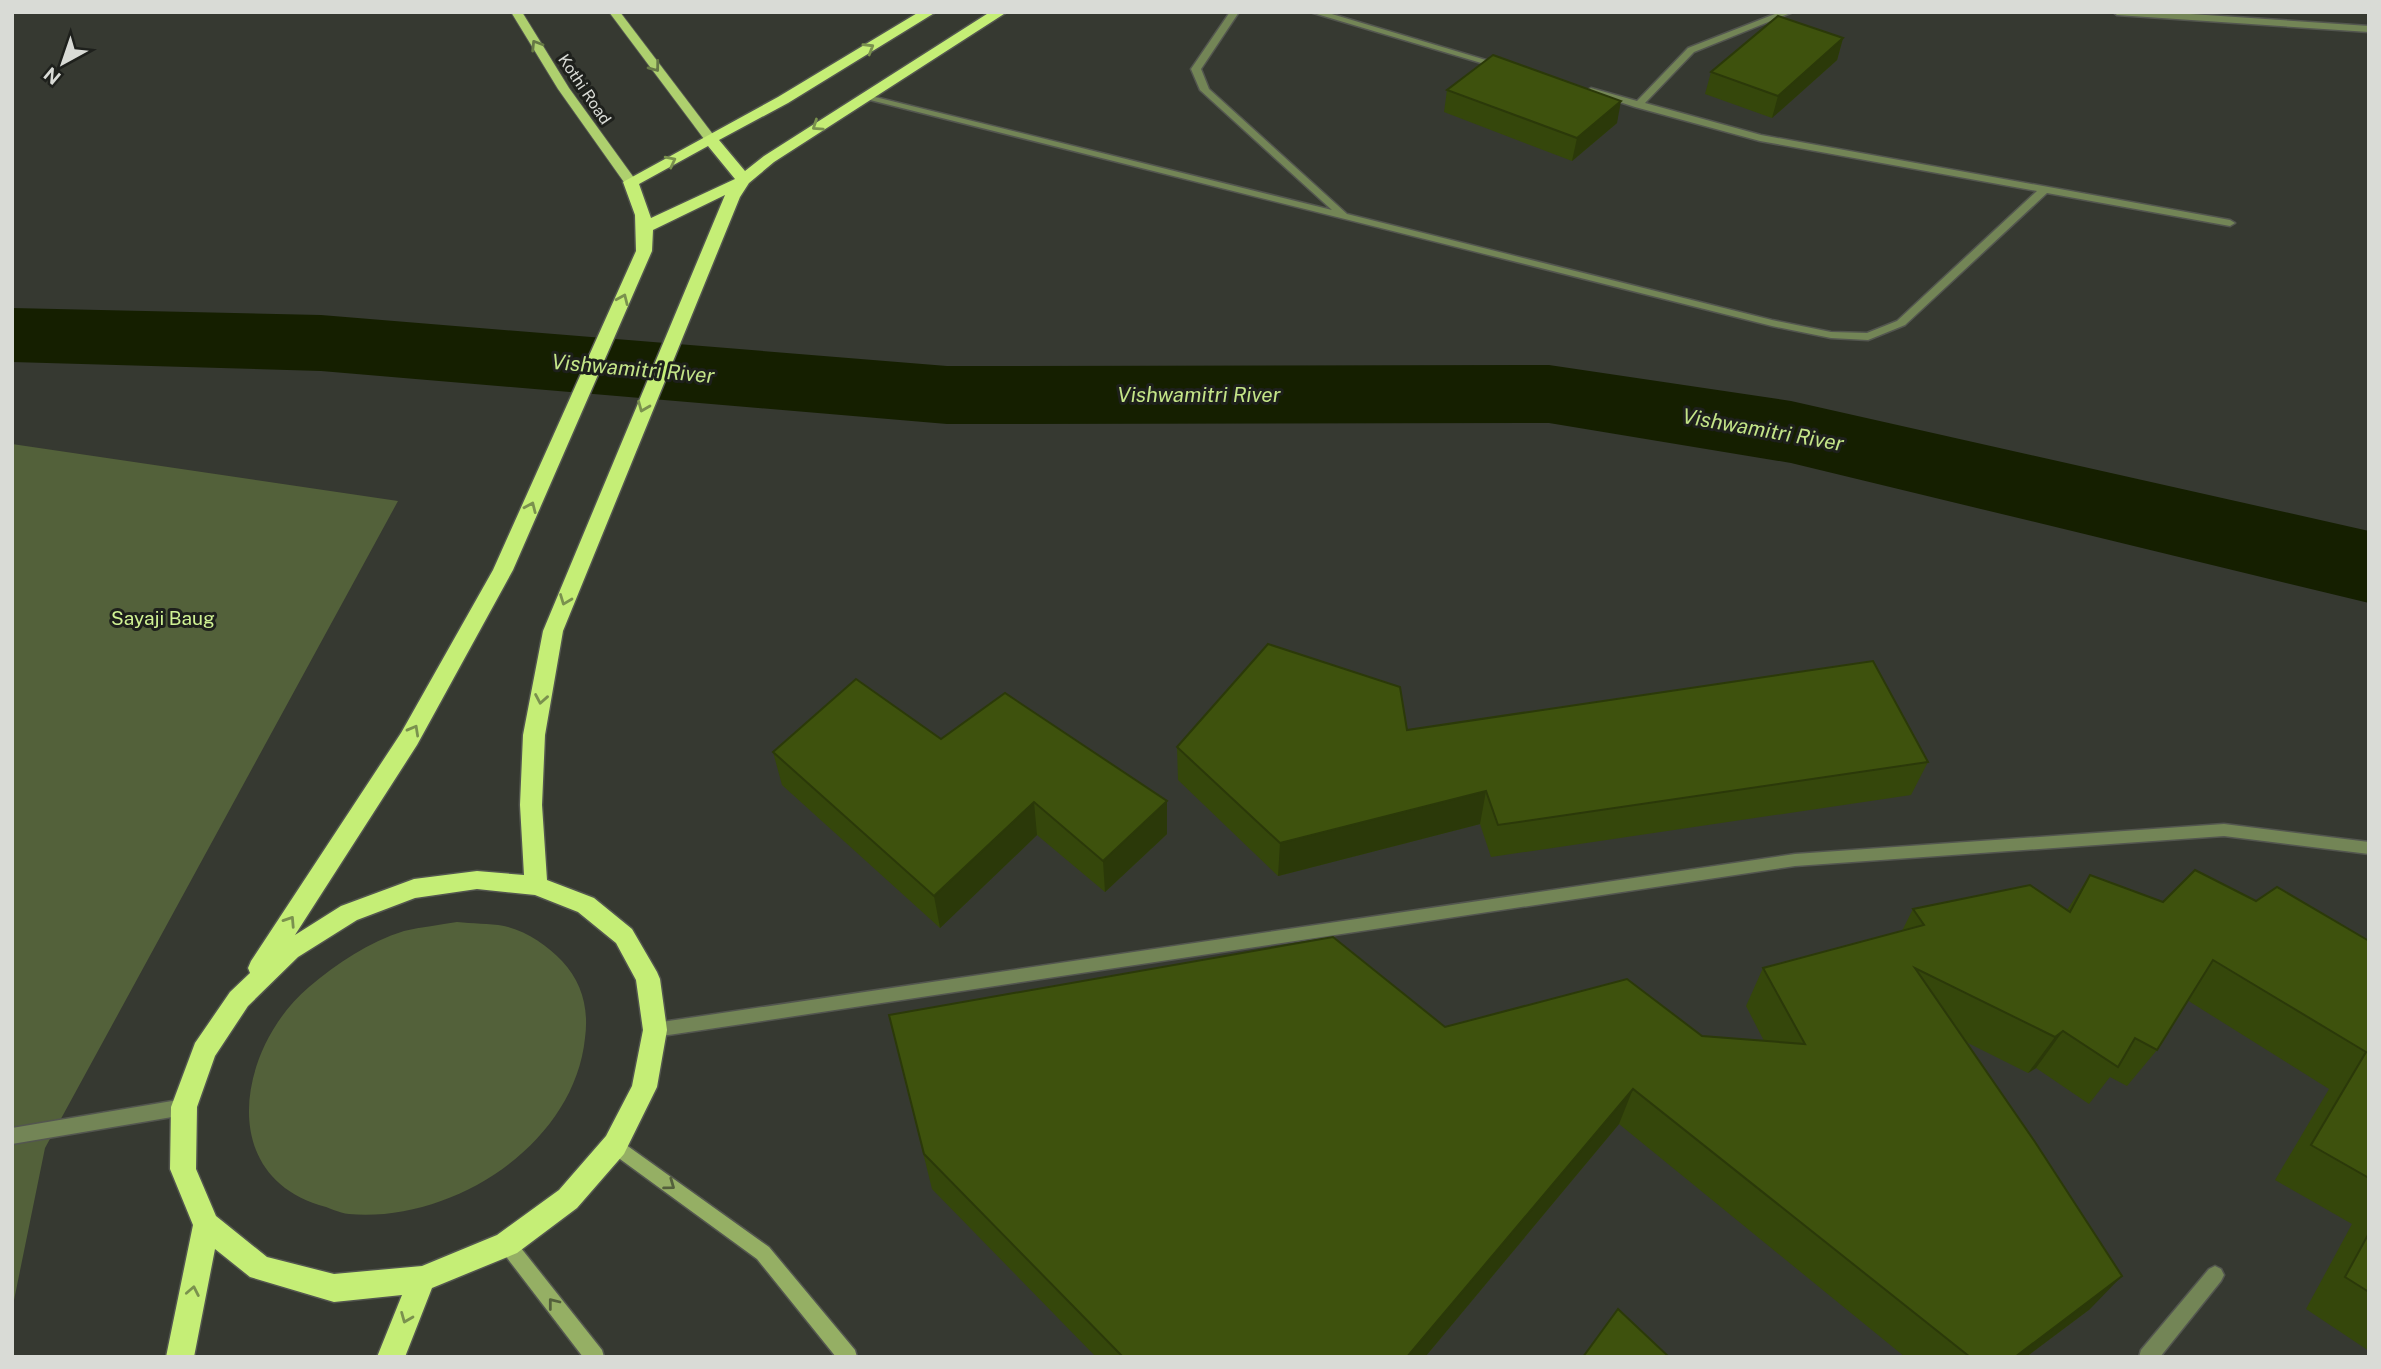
<svg xmlns="http://www.w3.org/2000/svg" width="2381" height="1369" viewBox="0 0 2381 1369" font-family="'Public Sans',sans-serif">
	<rect width="100%" height="100%" fill="#363931"/>
	<g fill="#53613a">
		<polygon points="12,444 398,501 45,1148 12,1310"/>
		<path d="M 457,922 C 472,924 489,923 504,926 C 526,931 547,945 562,961 C 582,982 589,1009 585,1038 C 574,1145 452,1223 349,1214 C 339,1213 328,1207 319,1205 C 214,1172 241,1044 309,987 C 337,963 369,942 404,931 C 421,927 440,925 457,922 Z"/>
	</g>
	<g fill="none" stroke-linecap="round" stroke-linejoin="round">
		<polygon fill="#151f00" fill-rule="evenodd" points="12,308 321,315 947,366 1549,365 1791,401 2369,531 2369,603 1791,463 1549,423 947,424 321,371 12,362"/>
		<defs>
			<g id="lane">
				<polygon points="184,1099 190,1102 193,1107 190,1112 184,1115 12,1144 12,1128"/>
				<polygon points="2215,1266 2221,1269 2224,1275 2221,1281 2160,1357 2139,1357 2141,1350 2209,1269"/>
			</g>
			<g id="street">
				<polygon points="1230,12 1239,12 1201,69 1209,89 1347,214 1772,320 1831,332 1867,333 1897,321 2037,191 1760,141 1635,107 1586,91 1591,88 1637,101 1688,48 1780,12 1793,12 1694,52 1645,103 1761,135 2230,220 2235,223 2230,226 2047,193 1905,325 1868,340 1831,338 1772,326 858,97 863,94 1332,210 1200,90 1191,69"/>
				<polygon points="1310,12 1325,12 1506,66 1498,68"/>
				<polygon points="2113,12 2161,12 2369,26 2369,32 2117,15"/>
				<polygon points="2224,824 2369,842 2369,854 2224,836 1795,866 655,1037 649,1035 647,1030 649,1025 655,1023 1795,854"/>
			</g>
			<g id="secondary">
				<polygon points="615,1137 769,1247 855,1350 857,1357 836,1357 757,1259 609,1151 606,1145 609,1139"/>
				<polygon points="507,1235 513,1238 602,1350 604,1357 583,1357 501,1250 498,1244 501,1238"/>
			</g>
			<g id="primary">
				<polygon points="511,12 522,12 569,88 637,182 636,185 626,185 558,89"/>
				<polygon points="609,12 620,12 715,137 715,143 707,143"/>
			</g>
			<path id="highway" d="M 919,12 L 936,12 L 788,103 L 719,140 L 745,171 L 764,156 L 990,12 L 1007,12 L 774,162 L 749,183 L 740,197 L 563,631 L 545,735 L 542,805 L 547,880 L 594,898 L 632,929 L 657,972 L 660,979 L 667,1030 L 657,1087 L 624,1154 L 577,1208 L 517,1253 L 432,1288 L 405,1357 L 377,1357 L 402,1295 L 334,1302 L 250,1277 L 215,1249 L 194,1357 L 166,1357 L 193,1225 L 170,1169 L 171,1107 L 195,1043 L 230,992 L 250,973 L 248,968 L 251,961 L 401,733 L 493,570 L 636,251 L 635,215 L 623,182 L 778,97 ZM 708,146 L 735,179 L 651,218 L 639,184 ZM 725,195 L 543,631 L 523,735 L 520,805 L 524,875 L 477,871 L 414,879 L 341,906 L 295,935 L 417,745 L 513,570 L 652,251 L 653,230 ZM 477,889 L 535,895 L 578,912 L 616,943 L 636,980 L 643,1030 L 632,1086 L 606,1136 L 559,1190 L 497,1235 L 422,1266 L 334,1274 L 267,1257 L 216,1216 L 196,1169 L 197,1107 L 215,1056 L 248,1006 L 298,957 L 357,920 L 415,898 Z"/>
		</defs>
		<use href="#lane" stroke="#53564f" stroke-width="3"/>
		<use href="#street" stroke="#53564f" stroke-width="3"/>
		<use href="#secondary" stroke="#53564f" stroke-width="3"/>
		<use href="#primary" stroke="#53564f" stroke-width="2"/>
		<use href="#highway" stroke="#53564f" stroke-width="3"/>
		<use href="#lane" fill="#738556" fill-rule="evenodd"/>
		<use href="#street" fill="#738556" fill-rule="evenodd"/>
		<use href="#secondary" fill="#95af64" fill-rule="evenodd"/>
		<use href="#primary" fill="#aed06e" fill-rule="evenodd"/>
		<use href="#highway" fill="#c5ee76" fill-rule="evenodd"/>
	</g>
	<g fill="#35470b">
		<polygon points="1843,38 1837,60 1772,118 1705,94 1711,72"/>
		<polygon points="1447,90 1617,123 1572,161 1444,112"/>
		<polygon points="1407,730 1928,762 1911,795 1491,857 1480,824 1278,876 1178,780 1177,747"/>
		<polygon points="941,739 1167,801 1167,834 1105,892 1037,835 940,928 782,785 773,752"/>
		<polygon points="2090,875 2163,902 2256,901 2369,941 2369,1351 2306,1309 2352,1224 2275,1180 2329,1089 2187,1000 2157,1050 2127,1086 2110,1077 2089,1104 2036,1068 2028,1073 1966,1042 2090,1309 2026,1357 1905,1357 1619,1124 1425,1357 1096,1357 932,1189 889,1015 1445,1027 1702,1036 1764,1041 1746,1006 1763,968 1902,931 1913,909 2067,910"/>
	</g>
	<g fill="#2b3909">
		<polygon points="1843,38 1837,60 1772,118 1778,96"/>
		<polygon points="1621,101 1617,123 1572,161 1577,138"/>
		<polygon points="1486,791 1480,824 1278,876 1280,843"/>
		<polygon points="1167,801 1167,834 1105,892 1103,861"/>
		<polygon points="1034,802 1037,835 940,928 934,896"/>
		<polygon points="2063,1031 2036,1068 2028,1073 2055,1037"/>
		<polygon points="1633,1089 1619,1124 1425,1357 1407,1357"/>
		<polygon points="2122,1276 2090,1309 2026,1357 2015,1357"/>
	</g>
	<g fill="#3e520d" stroke="#2b3909" stroke-width="2">
		<polygon points="1778,16 1843,38 1778,96 1711,72"/>
		<polygon points="1493,55 1621,101 1577,138 1447,90"/>
		<polygon points="1268,644 1400,687 1407,730 1873,661 1928,762 1498,825 1486,791 1280,843 1177,747"/>
		<polygon points="856,679 941,739 1005,693 1167,801 1103,861 1034,802 934,896 773,752"/>
		<polygon points="2195,870 2256,901 2277,887 2369,941 2369,1178 2311,1145 2366,1052 2213,960 2157,1050 2135,1038 2118,1067 2063,1031 2055,1037 1915,968 2035,1142 2122,1276 2015,1357 1970,1357 1633,1089 1407,1357 1123,1357 924,1154 889,1015 1333,937 1445,1027 1627,979 1702,1036 1805,1044 1763,968 1924,925 1913,909 2030,885 2070,912 2090,875 2163,902"/>
		<polygon points="2369,1233 2369,1292 2345,1277"/>
		<polygon points="1618,1309 1669,1357 1583,1357"/>
	</g>
	<defs><path id="oneway-chevron" d="M-2-3.5L2.5 0L-2 3.5" fill="none" stroke-width="1.6" stroke-linecap="round" stroke-linejoin="round" transform="scale(1.75)"/></defs>
	<g stroke="#667845">
		<use href="#oneway-chevron" transform="translate(536 45) rotate(-122)"/>
		<use href="#oneway-chevron" transform="translate(655 67) rotate(53)"/>
	</g>
	<g stroke="#7a914e">
		<use href="#oneway-chevron" transform="translate(869 48) rotate(-31)"/>
		<use href="#oneway-chevron" transform="translate(817 126) rotate(146)"/>
		<use href="#oneway-chevron" transform="translate(671 161) rotate(-27)"/>
		<use href="#oneway-chevron" transform="translate(623 299) rotate(-66)"/>
		<use href="#oneway-chevron" transform="translate(643 407) rotate(112)"/>
		<use href="#oneway-chevron" transform="translate(531 507) rotate(-66)"/>
		<use href="#oneway-chevron" transform="translate(565 600) rotate(111)"/>
		<use href="#oneway-chevron" transform="translate(541 699) rotate(100)"/>
		<use href="#oneway-chevron" transform="translate(414 730) rotate(-61)"/>
		<use href="#oneway-chevron" transform="translate(290 921) rotate(-57)"/>
		<use href="#oneway-chevron" transform="translate(193 1291) rotate(-79)"/>
		<use href="#oneway-chevron" transform="translate(406 1318) rotate(112)"/>
	</g>
	<g stroke="#54603c">
		<use href="#oneway-chevron" transform="translate(670 1185) rotate(36)"/>
		<use href="#oneway-chevron" transform="translate(553 1303) rotate(-128)"/>
	</g>
	<g text-anchor="middle" stroke-width="6" stroke-linejoin="round" paint-order="stroke">
		<g font-size="16" fill="#d9dbd6" stroke="#1e201c">
			<text transform="translate(585 89) rotate(56)" y="6">Kothi Road</text>
		</g>
		<g font-size="19" fill="#d0f294" stroke="#1e201c">
			<text x="163" y="625">Sayaji Baug</text>
		</g>
		<g font-size="21" font-style="italic" fill="#c4e588" stroke="#1e201c">
			<text transform="translate(633 369) rotate(5)" y="7">Vishwamitri River</text>
			<text x="1199" y="402">Vishwamitri River</text>
			<text transform="translate(1763 430) rotate(10)" y="7">Vishwamitri River</text>
		</g>
	</g>
	<rect width="2381" height="1369" fill="none" stroke="#d9dbd6" stroke-width="28"/>
	<g transform="translate(63 63) rotate(220)" stroke="#1e201c" stroke-width="5" paint-order="stroke">
	<path d="M0-5L12 26L0 18L-12 26Z" fill="#d9dbd6"/>
	<text y="-10" font-size="19" font-weight="bold" text-anchor="middle" fill="#d9dbd6">N</text>
	</g>
</svg>
